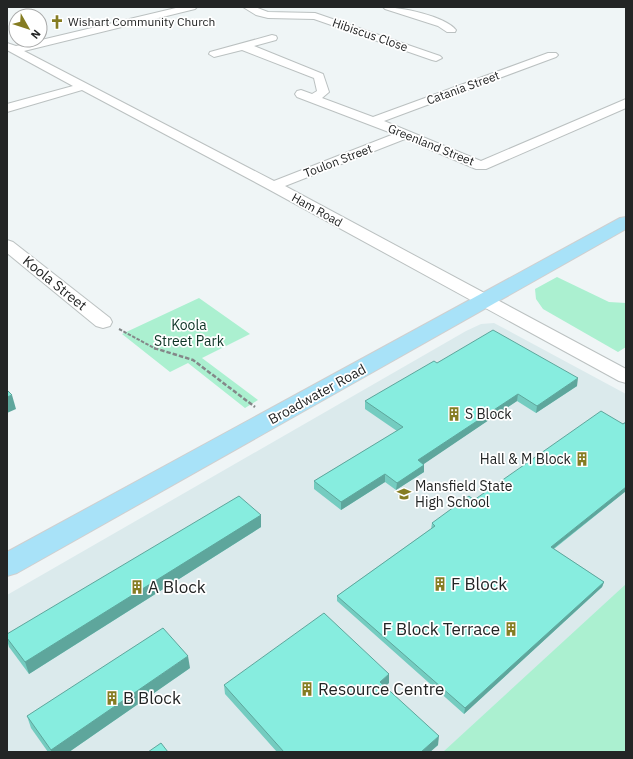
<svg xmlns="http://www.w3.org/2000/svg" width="633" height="759" viewBox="0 0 633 759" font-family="'IBM Plex Sans',sans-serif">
	<rect width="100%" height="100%" fill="#eff5f6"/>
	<polygon fill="#dbeaec" points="494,323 626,394 626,752 7,752 7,595 466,331 481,324"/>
	<g fill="#abf0d0">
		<polygon points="557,277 609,302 626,303 626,347 618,352 543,309 536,299 535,289"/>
		<polygon points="199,298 250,334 202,358 258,400 245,408 188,363 170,372 122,334"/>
		<polygon points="626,584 626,752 443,752"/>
	</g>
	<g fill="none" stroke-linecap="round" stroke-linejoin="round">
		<defs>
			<g id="minor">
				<polygon points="180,7 197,7 195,9 24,51 274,181 394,134 297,97 295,94 297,91 301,90 312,94 317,91 314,78 242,50 214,57 209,54 210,52 272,35 276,36 277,38 276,40 254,46 323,74 329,92 322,98 373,117 548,53 556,53 558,55 556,57 384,121 481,161 626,99 626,108 486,169 476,169 405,139 285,186 626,369 626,383 619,381 268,189 82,90 7,112 7,104 73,86 7,50 7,43 16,46"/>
				<polygon points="243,7 255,7 268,12 315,13 440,56 442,58 436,61 432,60 314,19 268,18 256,15"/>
				<path d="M 383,7 C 400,7 445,16 456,30 L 455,32 L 447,32 L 438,26 L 385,9 Z"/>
				<polygon points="7,240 13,242 110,318 112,322 110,326 103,328 96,326 7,253"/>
			</g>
			<polygon id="major" points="626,217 626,229 17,573 7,576 7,552 620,218"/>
		</defs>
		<use href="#minor" stroke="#bbc1c1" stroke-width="2"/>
		<use href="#major" stroke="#cfcfcf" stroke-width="2"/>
		<polyline stroke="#848889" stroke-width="2" stroke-dasharray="3.5 1.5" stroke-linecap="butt" points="119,329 156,349"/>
		<polyline stroke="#848889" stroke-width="2.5" stroke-dasharray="4.5 2" stroke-linecap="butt" points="154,348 193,360 255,407"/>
		<use href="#minor" fill="#fff" fill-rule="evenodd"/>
		<use href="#major" fill="#a8e2f8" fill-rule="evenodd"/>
	</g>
	<g fill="#74ccc0">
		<polygon points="437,363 577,386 536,413 517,401 423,464 424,465 424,472 396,490 385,482 341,510 314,489 314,481 397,431 365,409 365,401"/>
		<polygon points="626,422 626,491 554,549 604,582 602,587 464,714 337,601 337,596 431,529 432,523 474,500 623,424"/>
		<polygon points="261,515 261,527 29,674 9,647 7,640 7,634"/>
		<polygon points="190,668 69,752 48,752 31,728 27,716"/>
		<polygon points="389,683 385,686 438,745 430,752 277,752 225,694 224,685"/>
	</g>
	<g fill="#5ea69c">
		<polygon points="578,378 577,386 536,413 537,406"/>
		<polygon points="518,394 517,401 418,468 418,460"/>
		<polygon points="12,395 16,409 7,413 7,397"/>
		<polygon points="424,465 424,472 396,490 397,483"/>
		<polygon points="385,474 385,482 341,510 341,502"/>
		<polygon points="626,487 626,491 549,552 551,547"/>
		<polygon points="261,515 261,527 29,674 25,662"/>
		<polygon points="604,582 602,587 464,714 465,708"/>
		<polygon points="188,656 190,668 69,752 51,752 51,750"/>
		<polygon points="389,674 389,683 379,691 380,682"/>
		<polygon points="439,736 438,745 430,752 421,752"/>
	</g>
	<g fill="#87eddf" stroke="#5ea69c">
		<polygon points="493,330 578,378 537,406 518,394 418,460 424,465 397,483 385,474 341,502 314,481 403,427 365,401 434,361 437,363"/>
		<polygon points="7,390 12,395 7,397"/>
		<polygon points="601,411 623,424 626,422 626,487 551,547 604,582 465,708 337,596 435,526 432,523 469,496 474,500"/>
		<polygon points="239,496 261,515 25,662 7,638 7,634"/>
		<polygon points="324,613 389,674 380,682 439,736 421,752 284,752 224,685"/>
		<polygon points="163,628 188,656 51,750 27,716"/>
		<polygon points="161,743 168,752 148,752"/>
	</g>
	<defs>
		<symbol id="church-bare" viewBox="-9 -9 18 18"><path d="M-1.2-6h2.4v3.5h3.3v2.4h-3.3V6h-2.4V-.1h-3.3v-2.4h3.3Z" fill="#857c22" stroke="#fff" stroke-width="2.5" paint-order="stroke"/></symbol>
		<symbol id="building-bare" viewBox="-9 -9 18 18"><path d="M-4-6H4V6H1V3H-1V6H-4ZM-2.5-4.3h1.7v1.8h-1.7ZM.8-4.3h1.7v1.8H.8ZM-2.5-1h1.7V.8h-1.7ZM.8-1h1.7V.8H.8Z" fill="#857c22" stroke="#fff" stroke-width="2.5" paint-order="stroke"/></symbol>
		<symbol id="school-bare" viewBox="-9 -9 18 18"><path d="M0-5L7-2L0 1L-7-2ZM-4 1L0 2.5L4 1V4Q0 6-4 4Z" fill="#857c22" stroke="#fff" stroke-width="2.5" paint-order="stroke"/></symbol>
	</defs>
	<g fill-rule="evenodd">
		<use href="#church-bare" x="47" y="12" width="20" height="20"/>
		<use href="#building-bare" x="444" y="404" width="20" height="20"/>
		<use href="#building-bare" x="572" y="449" width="20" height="20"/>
		<use href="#school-bare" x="394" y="484" width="20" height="20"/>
		<use href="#building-bare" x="430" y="574" width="20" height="20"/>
		<use href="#building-bare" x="127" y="577" width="20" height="20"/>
		<use href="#building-bare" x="501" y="619" width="20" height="20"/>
		<use href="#building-bare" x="297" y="679" width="20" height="20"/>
		<use href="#building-bare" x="102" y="688" width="20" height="20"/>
	</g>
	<g text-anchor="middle" stroke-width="3.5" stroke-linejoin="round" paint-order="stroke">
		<g font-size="12" fill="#232525" stroke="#fff" text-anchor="start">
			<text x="68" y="26">Wishart Community Church</text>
		</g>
		<g font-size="12" fill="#232525" stroke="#fff">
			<text transform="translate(370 35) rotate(19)" y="4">Hibiscus Close</text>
			<text transform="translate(463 88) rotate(-20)" y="4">Catania Street</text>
			<text transform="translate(431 145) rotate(22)" y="4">Greenland Street</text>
			<text transform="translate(338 161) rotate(-21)" y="4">Toulon Street</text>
			<text transform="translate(317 210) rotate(29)" y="4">Ham Road</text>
		</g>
		<g font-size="14" fill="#232525" stroke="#fff">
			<text transform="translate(55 283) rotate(39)" y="5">Koola Street</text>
			<text transform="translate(317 394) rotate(-29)" y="5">Broadwater Road</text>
		</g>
		<g font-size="14" fill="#0c3324" stroke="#fff">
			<text x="189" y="330">Koola<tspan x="189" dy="16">Street Park</tspan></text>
		</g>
		<g font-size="14" fill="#232525" stroke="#fff" text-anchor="start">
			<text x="465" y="419">S Block</text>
			<text x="571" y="464" text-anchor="end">Hall &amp; M Block</text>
			<text x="415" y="491">Mansfield State<tspan x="415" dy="16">High School</tspan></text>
		</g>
		<g font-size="17" fill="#232525" stroke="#fff" text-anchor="start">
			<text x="451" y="590">F Block</text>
			<text x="148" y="593">A Block</text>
			<text x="500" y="635" text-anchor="end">F Block Terrace</text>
			<text x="318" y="695">Resource Centre</text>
			<text x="123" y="704">B Block</text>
		</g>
	</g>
	<rect width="633" height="759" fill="none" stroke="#232525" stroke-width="16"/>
	<g transform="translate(28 28) rotate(129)"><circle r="19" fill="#ffffff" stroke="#a7a8a8"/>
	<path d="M0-3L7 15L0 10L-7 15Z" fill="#857c22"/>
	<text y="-6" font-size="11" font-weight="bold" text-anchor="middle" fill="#232525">N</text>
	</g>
</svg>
